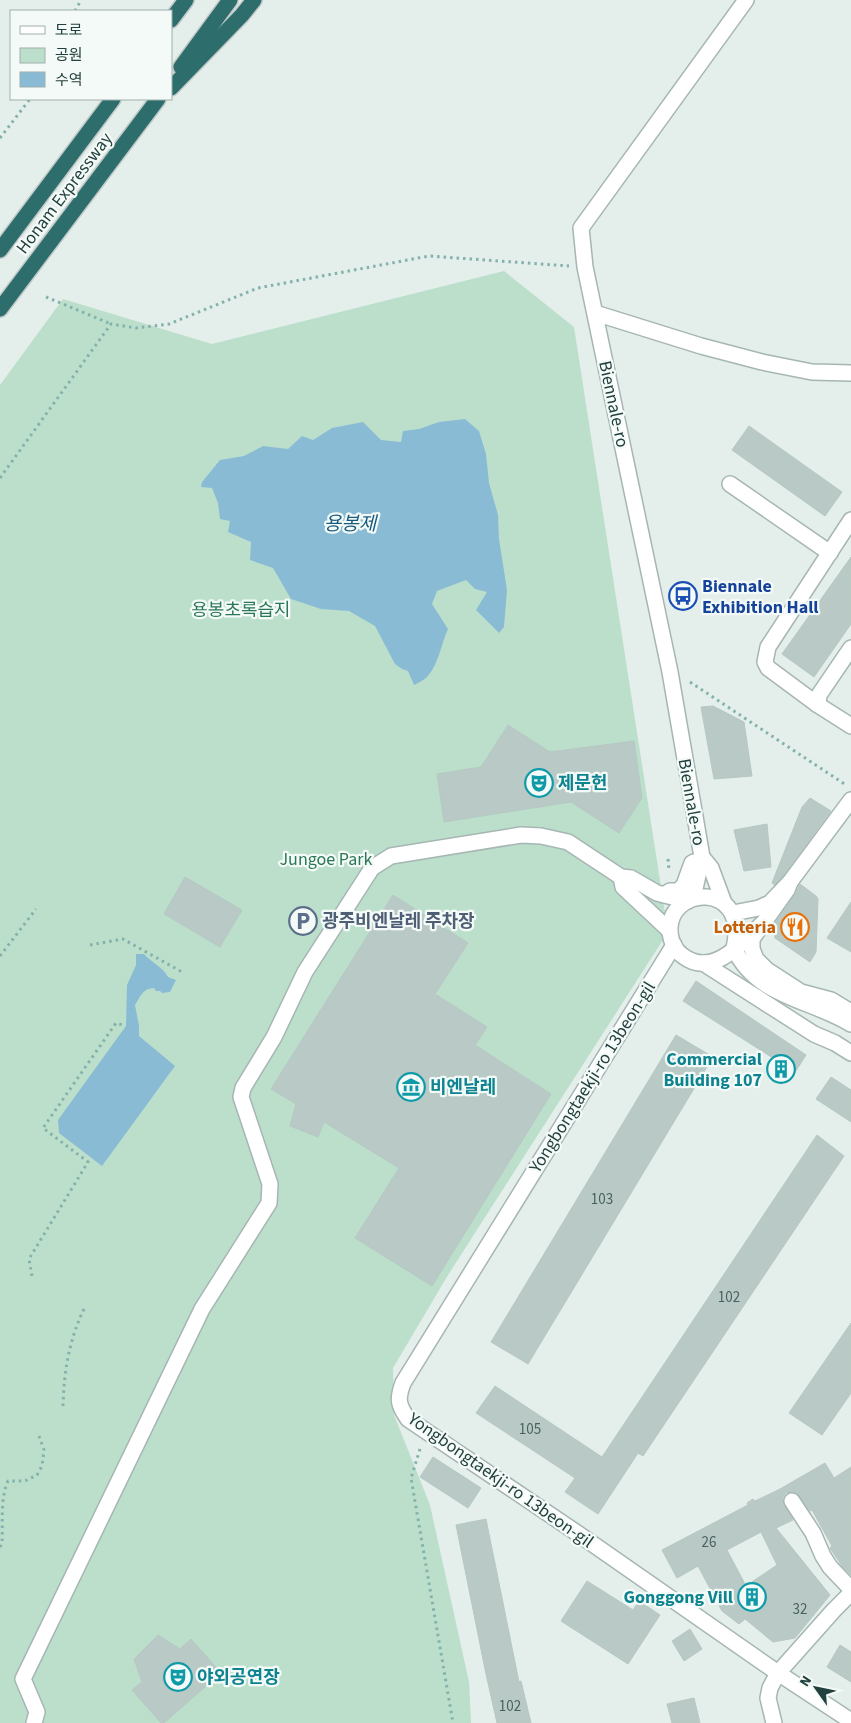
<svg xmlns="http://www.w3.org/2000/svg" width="851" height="1723" viewBox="0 0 851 1723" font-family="'Source Sans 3','Noto Sans KR',sans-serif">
	<rect width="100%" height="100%" fill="#e4eeeb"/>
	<polygon fill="#bcdfcc" points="504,271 574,327 668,932 448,1275 393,1368 394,1415 430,1505 469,1682 471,1723 0,1723 0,385 63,299 212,344"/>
	<g fill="#8abbd4">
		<path d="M 465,419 L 479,431 L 486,454 L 489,483 L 498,515 L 499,539 L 507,590 L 504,627 L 499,633 L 476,610 L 487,592 L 475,589 L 466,580 L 437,591 L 432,604 L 448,629 C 441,644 439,664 427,677 C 424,680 418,683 414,685 L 408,671 L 402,669 L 395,664 L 375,626 L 349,611 L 321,609 L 291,599 L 273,568 L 250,560 L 251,542 L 228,532 L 230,521 L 220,519 L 218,503 L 212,488 L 201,487 L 202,482 L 220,460 L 244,456 L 263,446 L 288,449 L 302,436 L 313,440 L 332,428 L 363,422 L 381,440 L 401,442 L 403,431 L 419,429 L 439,422 Z"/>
		<path d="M 136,954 L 144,954 C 152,963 163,967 168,977 L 176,980 L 170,992 L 162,993 L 160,991 L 156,991 L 154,988 C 143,988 140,997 135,1005 L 139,1026 L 139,1036 L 175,1066 L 102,1166 L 59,1133 L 58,1120 L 126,1026 L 127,985 L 136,965 Z"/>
	</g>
	<g fill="#b9c9c5" stroke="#b6c8c3" fill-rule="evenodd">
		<polygon points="749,426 842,492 825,516 732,450"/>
		<polygon points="851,557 851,624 814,677 782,654"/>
		<polygon points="713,706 744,722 752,776 714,779 701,707"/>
		<polygon points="508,725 550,752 634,741 642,798 619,833 571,802 444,822 437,774 481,767"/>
		<polygon points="810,798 831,811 783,876 775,885 772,883 802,807"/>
		<polygon points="767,824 771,867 744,871 734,830"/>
		<polygon points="185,877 242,910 220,947 164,914"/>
		<polygon points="800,884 816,896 818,899 816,952 810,962 775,938 773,926 795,895"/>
		<polygon points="393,895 468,943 435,994 487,1027 475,1045 551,1094 432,1286 355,1238 399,1168 324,1122 318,1137 290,1126 296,1104 271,1089"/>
		<polygon points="851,902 851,952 827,938"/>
		<polygon points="696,981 806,1055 794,1074 772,1060 773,1058 683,1001"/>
		<polygon points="676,1035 713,1057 528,1364 491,1342"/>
		<polygon points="831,1077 851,1090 851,1122 816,1099"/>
		<polygon points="817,1135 844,1156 643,1456 638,1453 598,1514 565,1492 575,1478 476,1413 495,1386 602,1457"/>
		<polygon points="851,1323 851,1393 822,1435 789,1413"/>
		<polygon points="433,1457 481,1488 468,1508 420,1477"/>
		<path d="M 825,1463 L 834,1478 L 851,1467 L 851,1575 L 842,1566 L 830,1548 L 832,1546 L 812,1510 L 810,1511 L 797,1493 L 792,1492 L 786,1493 L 783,1497 L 783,1502 L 793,1520 L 776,1528 L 830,1595 L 795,1638 L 773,1642 L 745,1619 L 739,1624 L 722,1611 L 698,1566 L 677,1578 L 662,1550 L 748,1505 L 747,1503 L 753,1499 L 755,1501 L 780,1489 ZM 761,1532 L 777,1565 L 746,1586 L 727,1550 Z"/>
		<polygon points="486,1519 519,1682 521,1681 531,1723 497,1723 486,1674 456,1525"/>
		<polygon points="587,1581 633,1610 639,1601 660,1615 628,1664 561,1621"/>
		<polygon points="690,1629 702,1649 684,1661 672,1641"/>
		<polygon points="158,1635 180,1649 191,1639 221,1673 164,1723 161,1723 132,1690 142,1682 134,1659"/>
		<polygon points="840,1645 851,1652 851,1682 827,1667"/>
		<polygon points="694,1698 700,1723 672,1723 667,1704"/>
	</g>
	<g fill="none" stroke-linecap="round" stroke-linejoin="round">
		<defs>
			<g id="minor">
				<polyline points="595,313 701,346 762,362 812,372 851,373"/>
				<polyline points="730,484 830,553"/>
				<polyline points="851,648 819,695 818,705 851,726"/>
				<polyline points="818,705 768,668 765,662 768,647 851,520"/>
				<polyline points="702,857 711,868 724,903"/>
				<polyline points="621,877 623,887 670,931"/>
				<polyline points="790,882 787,890 752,939 752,949 756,959 767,970 801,992 831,1000 851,1012"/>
				<polyline points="664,895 670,891 678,891 684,885 692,863 694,862"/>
				<polyline points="693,898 702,857 670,672 585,267 581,228 746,0"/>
				<polyline points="733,913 759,908 770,903 790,882 851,800"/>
				<path d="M 674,945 L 403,1383 C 397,1399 398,1405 408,1419 L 577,1533 L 778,1673 L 851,1721"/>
				<path d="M 734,948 C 750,880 666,885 670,933 C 671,942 676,951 683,956 C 713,979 743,941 763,923"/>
				<path d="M 734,948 C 756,997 810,999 851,1024"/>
				<polyline points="703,963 814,1034 835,1043 851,1053"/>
				<polyline points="792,1501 813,1533 823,1556 830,1567 851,1589"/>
				<polyline points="34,1723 37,1712 23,1679 202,1309 269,1203 270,1184 241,1097 243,1088 274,1037 305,972 372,868 391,856 521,835 541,836 568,842 621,877 631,878 657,893 688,901"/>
				<polyline points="774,1723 768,1698 770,1688 778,1673 834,1610 851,1593"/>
			</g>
			<g id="highway">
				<polyline points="171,20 186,0"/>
				<polyline points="181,67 230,0"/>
				<polyline points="171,88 242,15 254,0"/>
				<polyline points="0,250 113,99"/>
				<polyline points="0,309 158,99"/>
			</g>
		</defs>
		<use href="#minor" stroke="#a6b6b3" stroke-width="18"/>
		<use href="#highway" stroke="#c1cac9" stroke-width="18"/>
		<g stroke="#83b2ac" stroke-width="3" stroke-dasharray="2.5 4" stroke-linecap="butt">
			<polyline points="75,11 81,0"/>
			<polyline points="0,138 30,99"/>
			<polyline points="46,297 111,324"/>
			<polyline points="0,478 111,324 136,328 169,324 258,288 429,256 569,266"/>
			<polyline points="690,682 846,785"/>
			<polyline points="668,859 669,870"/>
			<polyline points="90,945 123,939 182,972"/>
			<polyline points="0,956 36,909"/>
			<polyline points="32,1276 29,1259 88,1162 43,1128 116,1023 123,1025"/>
			<path d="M 63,1406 C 64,1371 69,1340 84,1309"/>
			<polyline points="420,1449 411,1478 453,1723"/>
			<path d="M 0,1547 L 2,1543 C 3,1523 0,1498 8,1481 L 25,1481 L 37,1475 L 42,1466 L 44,1450 L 39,1436"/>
		</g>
		<use href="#minor" stroke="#fff" stroke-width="15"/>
		<use href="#highway" stroke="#2d6d6b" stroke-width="15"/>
	</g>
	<defs>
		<symbol id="bus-ring" viewBox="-11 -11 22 22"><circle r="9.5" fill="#f4faf8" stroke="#1a4fb4" stroke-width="1.5"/><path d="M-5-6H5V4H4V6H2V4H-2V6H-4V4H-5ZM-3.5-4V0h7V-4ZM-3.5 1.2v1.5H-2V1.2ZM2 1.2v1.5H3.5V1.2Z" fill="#1a4fb4"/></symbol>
		<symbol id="theatre-ring" viewBox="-11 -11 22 22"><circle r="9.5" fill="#f4faf8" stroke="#0f9aa8" stroke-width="1.5"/><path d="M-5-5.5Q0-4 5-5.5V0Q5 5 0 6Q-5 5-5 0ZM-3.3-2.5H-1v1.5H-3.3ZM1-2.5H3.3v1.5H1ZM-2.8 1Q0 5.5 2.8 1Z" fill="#0f9aa8"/></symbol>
		<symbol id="parking-ring" viewBox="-11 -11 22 22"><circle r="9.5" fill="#f4faf8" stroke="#5c6f8a" stroke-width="1.5"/><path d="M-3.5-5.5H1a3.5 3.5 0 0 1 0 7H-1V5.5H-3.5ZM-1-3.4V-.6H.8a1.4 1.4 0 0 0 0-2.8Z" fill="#5c6f8a"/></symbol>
		<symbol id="restaurant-ring" viewBox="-11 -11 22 22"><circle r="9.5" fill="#f4faf8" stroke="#e8710a" stroke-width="1.5"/><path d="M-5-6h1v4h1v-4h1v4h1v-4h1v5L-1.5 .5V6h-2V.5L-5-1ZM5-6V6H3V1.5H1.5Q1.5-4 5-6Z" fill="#e8710a"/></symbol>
		<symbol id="building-ring" viewBox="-11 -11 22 22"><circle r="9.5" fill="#f4faf8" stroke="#0f9aa8" stroke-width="1.5"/><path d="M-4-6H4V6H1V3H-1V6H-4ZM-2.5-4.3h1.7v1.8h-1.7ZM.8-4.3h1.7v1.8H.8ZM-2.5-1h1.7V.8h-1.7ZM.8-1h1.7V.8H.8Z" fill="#0f9aa8"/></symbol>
		<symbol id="museum-ring" viewBox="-11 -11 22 22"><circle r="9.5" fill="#f4faf8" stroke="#0f9aa8" stroke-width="1.5"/><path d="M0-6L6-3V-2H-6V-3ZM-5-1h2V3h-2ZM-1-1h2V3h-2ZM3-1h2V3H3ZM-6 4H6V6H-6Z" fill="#0f9aa8"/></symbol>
	</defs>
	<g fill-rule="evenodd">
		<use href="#bus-ring" x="667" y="580" width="32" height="32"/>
		<use href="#theatre-ring" x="523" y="767" width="32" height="32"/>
		<use href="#parking-ring" x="287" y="905" width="32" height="32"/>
		<use href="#restaurant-ring" x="779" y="911" width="32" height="32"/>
		<use href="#building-ring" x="765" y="1053" width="32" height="32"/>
		<use href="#museum-ring" x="395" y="1071" width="32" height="32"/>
		<use href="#building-ring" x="736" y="1581" width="32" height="32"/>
		<use href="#theatre-ring" x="162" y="1661" width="32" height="32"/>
	</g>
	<g text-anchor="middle" stroke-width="4.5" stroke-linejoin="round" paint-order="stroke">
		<g font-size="15" fill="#48625f">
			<text x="602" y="1204">103</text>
			<text x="729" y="1302">102</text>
			<text x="530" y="1434">105</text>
			<text x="709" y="1547">26</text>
			<text x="800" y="1614">32</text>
			<text x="510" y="1711">102</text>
		</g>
		<g font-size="18" fill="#22403d" stroke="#f4faf8">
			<text transform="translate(64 193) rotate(-53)" y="6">Honam Expressway</text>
			<text transform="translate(614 404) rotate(78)" y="6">Biennale-ro</text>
			<text transform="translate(692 802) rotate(80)" y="6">Biennale-ro</text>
			<text transform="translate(592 1077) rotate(-58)" y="6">Yongbongtaekji-ro 13beon-gil</text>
			<text transform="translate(501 1480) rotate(35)" y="6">Yongbongtaekji-ro 13beon-gil</text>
		</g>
		<g font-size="18" font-weight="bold" fill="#164399" stroke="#f4faf8" text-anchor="start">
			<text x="702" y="592">Biennale<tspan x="702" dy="21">Exhibition Hall</tspan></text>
		</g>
		<g font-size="18" fill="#2b7856" stroke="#f4faf8">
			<text x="241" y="616">용봉초록습지</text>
			<text x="326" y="865">Jungoe Park</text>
		</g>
		<g font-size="18" font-weight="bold" fill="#0d838f" stroke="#f4faf8" text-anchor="start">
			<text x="558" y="789">제문헌</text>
			<text x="762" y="1065" text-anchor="end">Commercial<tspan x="762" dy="21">Building 107</tspan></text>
			<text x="430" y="1093">비엔날레</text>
			<text x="733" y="1603" text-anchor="end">Gonggong Vill</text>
			<text x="197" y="1683">야외공연장</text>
		</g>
		<g font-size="18" font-weight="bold" fill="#4e5e75" stroke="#f4faf8" text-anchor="start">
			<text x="322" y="927">광주비엔날레 주차장</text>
		</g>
		<g font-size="18" font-weight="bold" fill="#c56008" stroke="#f4faf8" text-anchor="end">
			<text x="776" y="933">Lotteria</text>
		</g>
		<g font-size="19" font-style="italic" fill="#1a5c7e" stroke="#f4faf8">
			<text x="350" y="530">용봉제</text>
		</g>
	</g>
	<rect x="10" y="10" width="162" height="90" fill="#f4faf8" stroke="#a0b0ad"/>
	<rect x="20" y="26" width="25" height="8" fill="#ffffff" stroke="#a0b0ad"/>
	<text x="55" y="35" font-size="15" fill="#22403d">도로</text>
	<rect x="20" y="48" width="25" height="15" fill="#bcdfcc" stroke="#a0b0ad"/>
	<text x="55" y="60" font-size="15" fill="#22403d">공원</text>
	<rect x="20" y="72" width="25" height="15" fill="#8abbd4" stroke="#a0b0ad"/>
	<text x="55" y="85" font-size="15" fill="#22403d">수역</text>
	<g transform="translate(816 1688) rotate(303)" stroke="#f4faf8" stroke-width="4" paint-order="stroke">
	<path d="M0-4L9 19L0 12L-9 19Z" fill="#22403d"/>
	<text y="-8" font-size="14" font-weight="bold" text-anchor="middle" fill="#22403d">N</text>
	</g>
</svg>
